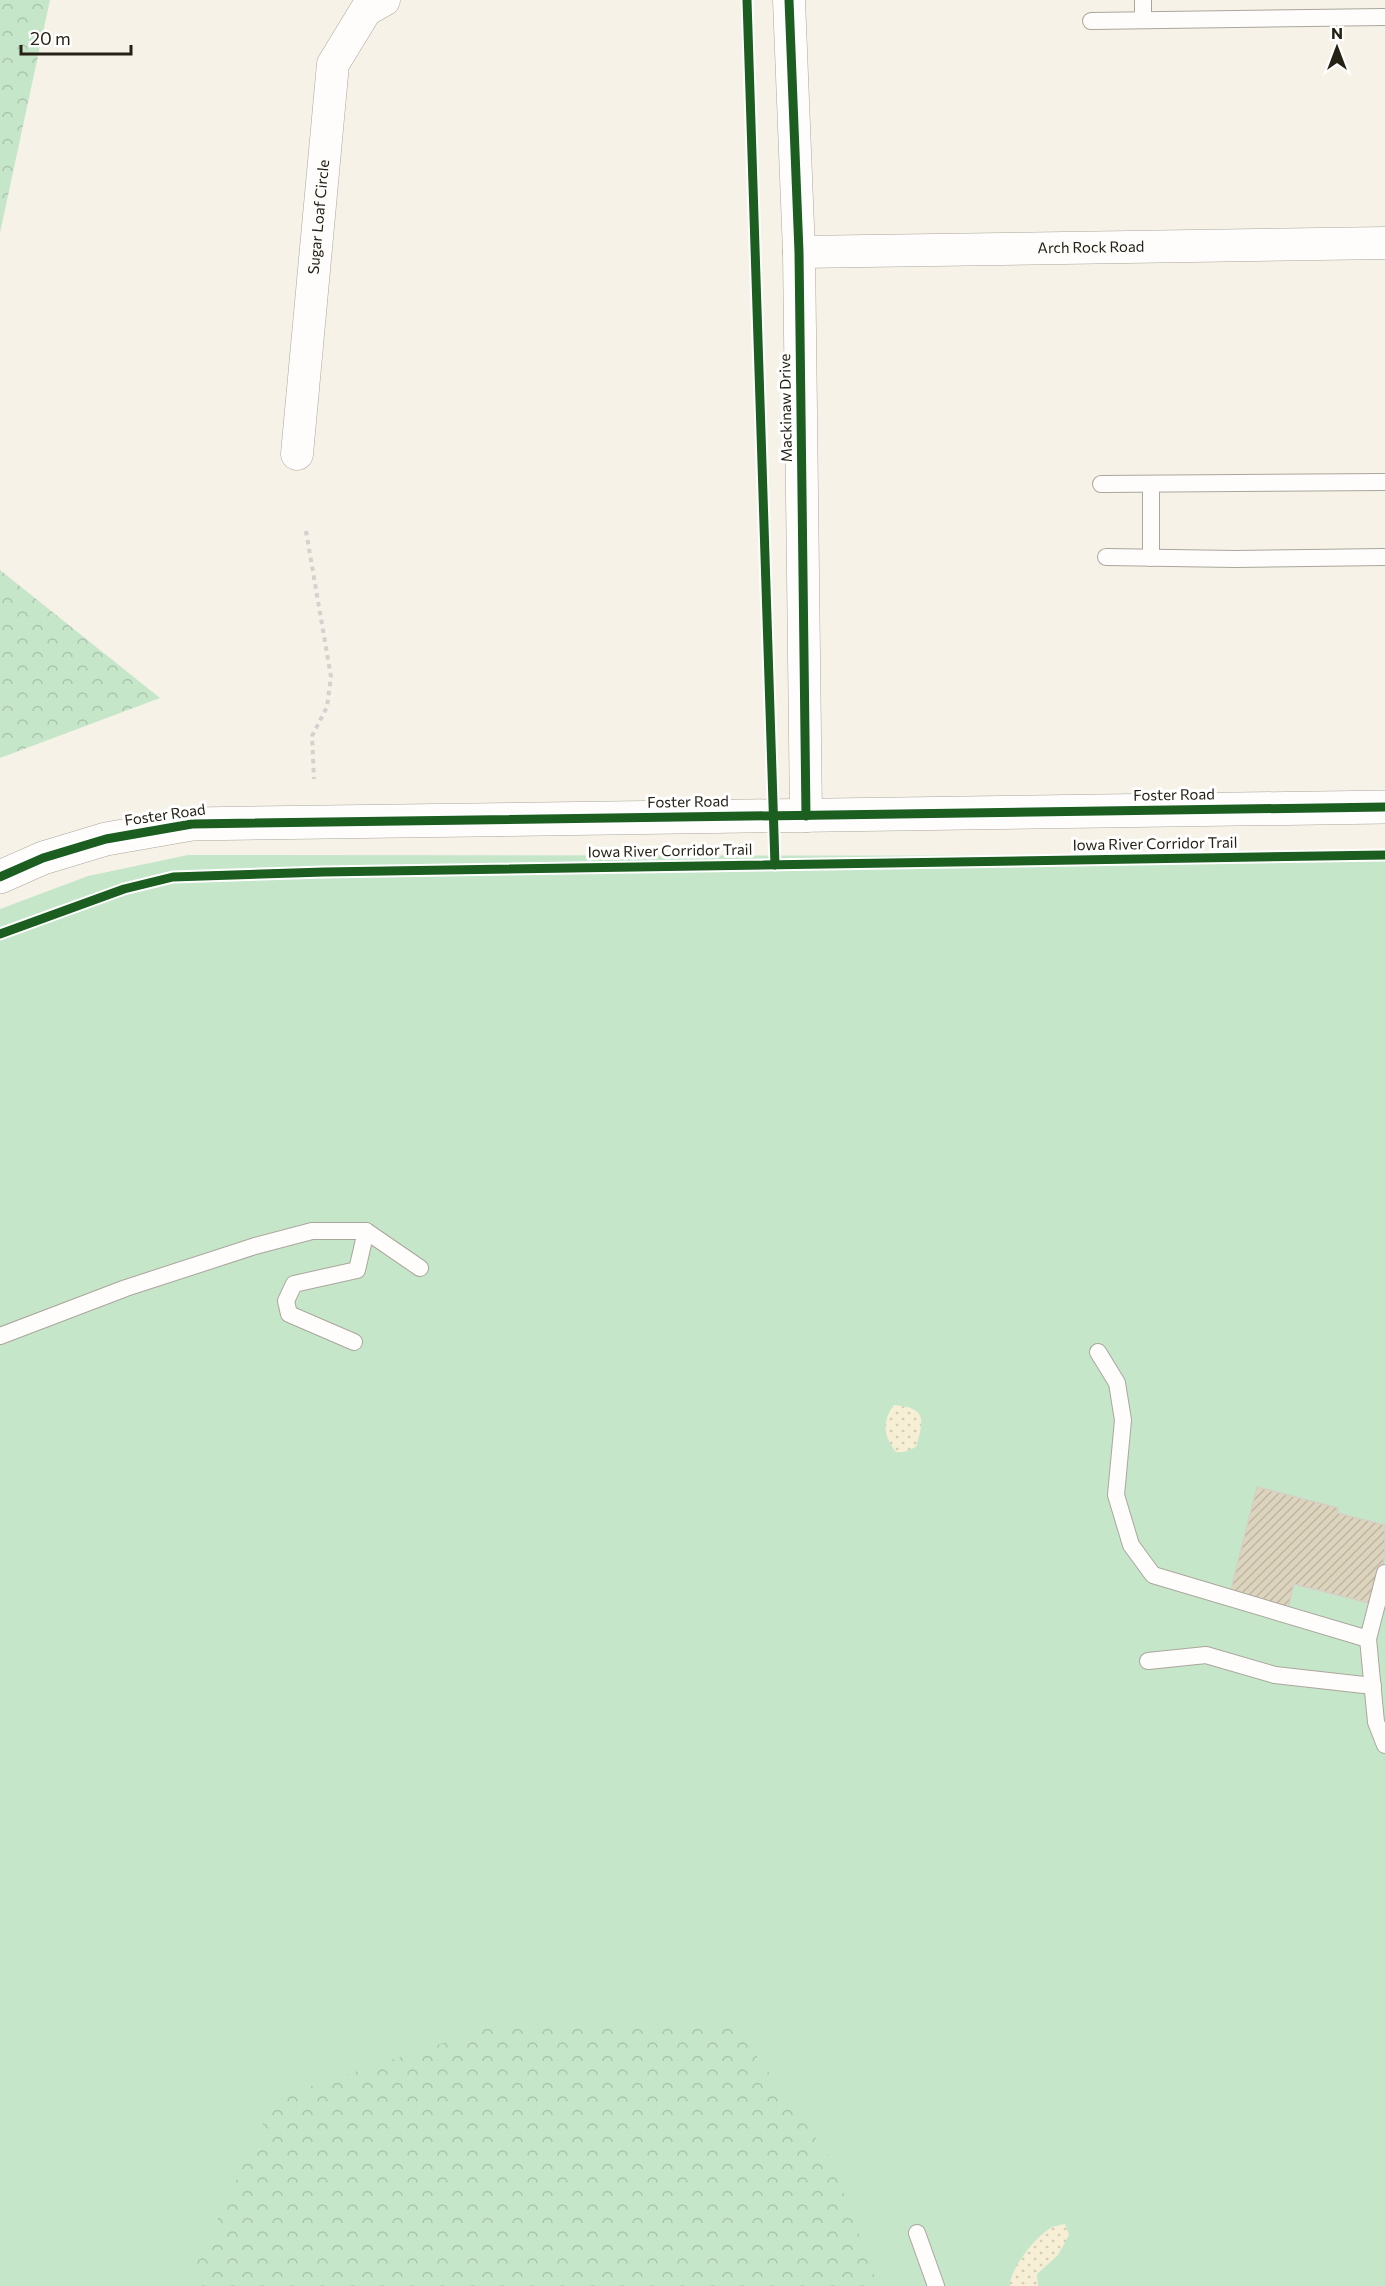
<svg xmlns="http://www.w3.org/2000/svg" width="1385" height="2286" viewBox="0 0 1385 2286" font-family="Commissioner,sans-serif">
	<defs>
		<pattern id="forest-crowns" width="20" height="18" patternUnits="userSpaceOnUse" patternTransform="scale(1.5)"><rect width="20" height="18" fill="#c6e6ca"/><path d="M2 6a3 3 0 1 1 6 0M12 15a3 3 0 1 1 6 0" fill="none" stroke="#aac5ad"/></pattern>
		<pattern id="sand-dots" width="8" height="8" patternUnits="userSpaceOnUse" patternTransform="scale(1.5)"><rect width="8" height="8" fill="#f6efd5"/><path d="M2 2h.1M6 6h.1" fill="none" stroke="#d3cdb6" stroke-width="1.8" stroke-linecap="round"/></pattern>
		<pattern id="building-hatch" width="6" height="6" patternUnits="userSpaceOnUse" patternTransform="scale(1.5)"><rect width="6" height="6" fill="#ddd4bd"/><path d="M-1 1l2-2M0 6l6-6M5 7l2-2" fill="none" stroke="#beb6a2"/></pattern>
	</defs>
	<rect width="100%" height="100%" fill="#f7f2e8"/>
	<polygon fill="#c6e6ca" points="188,855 1385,856 1385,2286 0,2286 0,909 88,876"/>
	<g fill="url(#forest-crowns)">
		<polygon points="0,0 50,0 0,233"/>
		<polygon points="0,570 160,698 0,758"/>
		<polygon points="735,2026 831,2159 878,2286 202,2286 195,2267 275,2098 486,2029"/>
	</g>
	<g fill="url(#sand-dots)">
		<path d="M 894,1405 C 927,1408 924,1419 916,1447 L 904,1452 L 896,1452 C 884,1437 881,1422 894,1405 Z"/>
		<path d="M 1065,2224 L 1069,2235 L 1058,2255 L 1037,2274 L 1038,2286 L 1010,2286 C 1009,2270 1036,2236 1051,2228 C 1054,2226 1060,2225 1065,2224 Z"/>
	</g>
	<polygon fill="url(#building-hatch)" stroke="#d5d0c6" stroke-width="1.5" points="1257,1487 1338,1508 1337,1513 1385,1525 1385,1556 1373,1604 1294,1584 1288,1608 1230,1593"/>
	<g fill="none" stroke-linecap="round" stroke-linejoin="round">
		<defs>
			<g id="service">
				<polyline points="1143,0 1143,20"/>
				<polyline points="1091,21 1385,17"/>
				<polyline points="1101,484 1385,482"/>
				<polyline points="1151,485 1151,558"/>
				<polyline points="1106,557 1235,559 1385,557"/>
				<polyline points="0,1336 126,1288 255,1246 312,1231 366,1231"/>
				<polyline points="354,1342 289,1314 286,1301 294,1284 357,1270 366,1231 420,1268"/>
				<polyline points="1098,1352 1117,1383 1123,1420 1116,1495 1131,1545 1153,1575 1368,1639 1385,1573"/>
				<polyline points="1368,1639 1376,1722 1385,1745"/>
				<polyline points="1148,1661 1206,1655 1275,1675 1373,1686"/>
				<polyline points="917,2233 936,2286"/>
			</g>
			<g id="minor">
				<polyline points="789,0 799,252 806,816"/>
				<path id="s1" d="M 799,252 L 1385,243"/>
				<path id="s2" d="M 297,454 L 333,64 L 366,10 L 384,0"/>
			</g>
			<polyline id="tertiary" points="0,877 43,858 106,839 192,824 1385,807"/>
		</defs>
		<use href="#service" stroke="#aba69c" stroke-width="18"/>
		<use href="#minor" stroke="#aba69c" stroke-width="33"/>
		<use href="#tertiary" stroke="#aba69c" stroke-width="34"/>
		<polyline stroke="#d2d2ce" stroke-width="4" stroke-dasharray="4.5 4.5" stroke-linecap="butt" points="306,531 331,677 327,707 312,736 314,779"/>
		<use href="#service" stroke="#fefdfc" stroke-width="16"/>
		<use href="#minor" stroke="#fefdfc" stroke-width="32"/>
		<use href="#tertiary" stroke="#fefdfc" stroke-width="33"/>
		<defs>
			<g id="cycleway">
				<polyline points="747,0 775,865"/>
				<polyline points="789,0 799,252 806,816"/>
				<polyline points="0,877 43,858 106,839 192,824 1385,807"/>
				<polyline points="0,934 124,889 173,877 324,872 1385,855"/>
			</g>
		</defs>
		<use href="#cycleway" stroke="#fff" stroke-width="13"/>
		<use href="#cycleway" stroke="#1b5e20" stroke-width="9"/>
	</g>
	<g text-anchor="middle" stroke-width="6" stroke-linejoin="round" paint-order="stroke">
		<g font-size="15" fill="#252115" stroke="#fff">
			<text dy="5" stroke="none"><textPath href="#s2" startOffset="238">Sugar Loaf Circle</textPath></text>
			<text dy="5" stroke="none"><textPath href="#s1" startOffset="292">Arch Rock Road</textPath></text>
			<text transform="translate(786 408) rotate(-91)" y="5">Mackinaw Drive</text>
			<text transform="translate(1174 795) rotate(-1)" y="5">Foster Road</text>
			<text transform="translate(688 802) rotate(-1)" y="5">Foster Road</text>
			<text transform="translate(165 815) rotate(-8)" y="5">Foster Road</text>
			<text transform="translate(1155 844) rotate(-1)" y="5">Iowa River Corridor Trail</text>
			<text transform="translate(670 851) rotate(-1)" y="5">Iowa River Corridor Trail</text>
		</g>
	</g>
	<g transform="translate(1337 48)" stroke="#ffffff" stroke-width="4.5" paint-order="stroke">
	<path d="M0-4.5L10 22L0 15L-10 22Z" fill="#252115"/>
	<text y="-9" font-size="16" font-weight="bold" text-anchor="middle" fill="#252115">N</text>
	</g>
	<path d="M21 45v9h110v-9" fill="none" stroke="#252115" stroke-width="3"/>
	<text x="30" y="45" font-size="18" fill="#252115" stroke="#ffffff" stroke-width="4.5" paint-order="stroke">20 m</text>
</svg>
